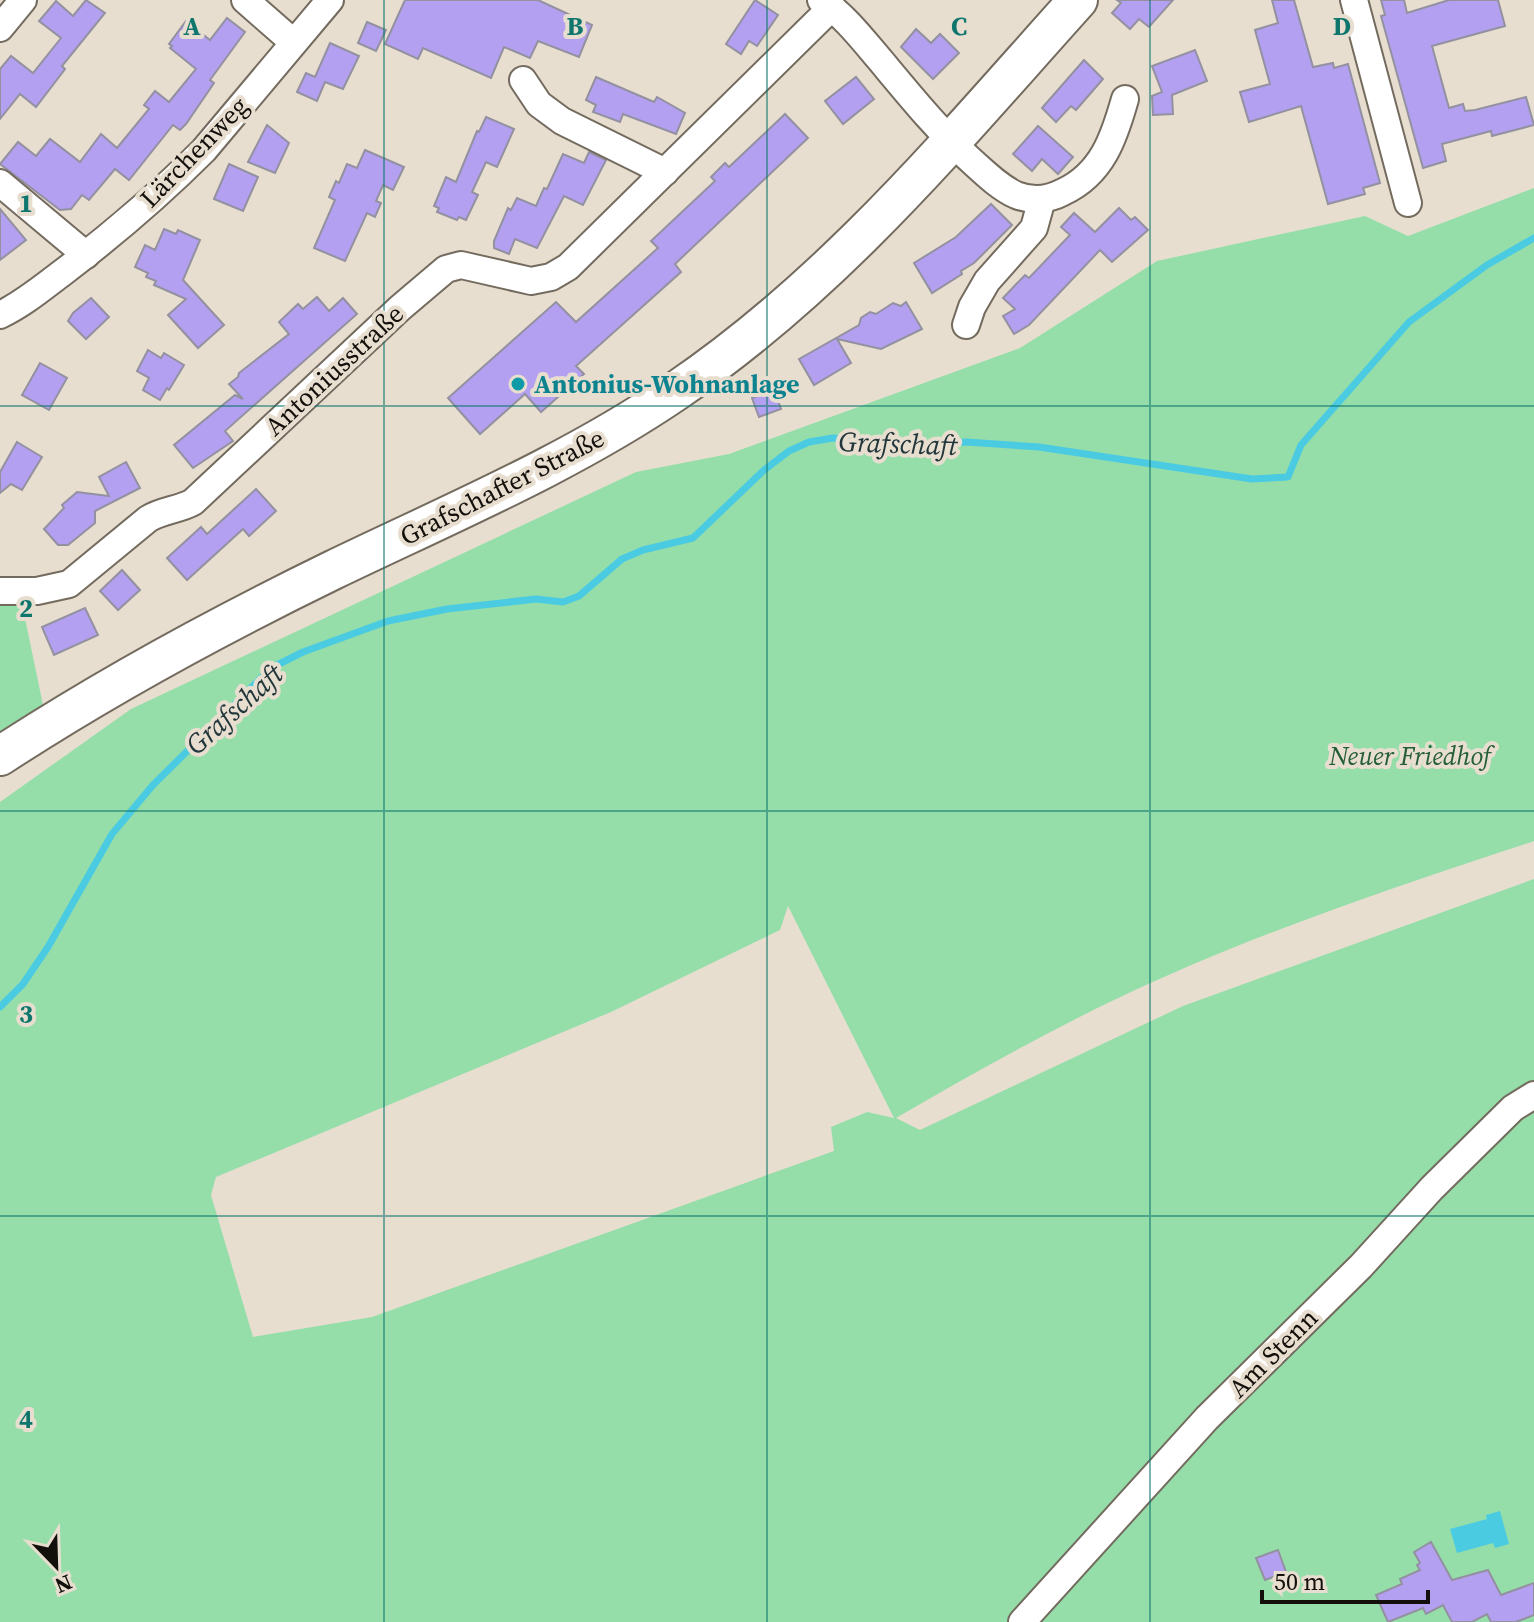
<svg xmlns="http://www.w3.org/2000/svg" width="1534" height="1622" viewBox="0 0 1534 1622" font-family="'Source Serif 4',serif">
	<rect width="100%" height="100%" fill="#e8ded0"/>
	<g fill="#95deaa" fill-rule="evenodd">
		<path d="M 1534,188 L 1534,841 C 1410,882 1283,924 1164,977 C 1071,1018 984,1067 896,1118 L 920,1130 L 1183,1006 L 1534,879 L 1534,1622 L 0,1622 L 0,802 L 131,709 L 636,472 L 729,454 L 1020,348 L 1157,261 L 1365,216 L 1408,236 ZM 788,906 L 894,1118 L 867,1112 L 831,1127 L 834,1151 L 372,1317 L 253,1337 L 211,1195 L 216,1177 L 611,1012 L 780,930 Z"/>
		<polygon points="0,597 21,599 43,705 0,735"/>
	</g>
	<polygon fill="#4bcbe1" points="1500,1511 1509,1544 1495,1548 1493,1543 1457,1553 1450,1529 1487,1519 1486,1515"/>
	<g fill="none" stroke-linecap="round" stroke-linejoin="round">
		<polyline stroke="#4bcbe1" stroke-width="7" points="0,1007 23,984 48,947 112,834 153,785 271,668 303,652 388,621 447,609 536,599 563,602 579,596 622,559 643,550 693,538 763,471 789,451 809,442 833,438 917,445 966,442 1039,447 1252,479 1288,477 1301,445 1409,322 1487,265 1534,238"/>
	</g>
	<g fill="#b3a0f0" stroke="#9391a0" stroke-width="2">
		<polygon points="86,0 105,13 62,66 65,69 36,107 20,94 0,119 0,69 11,56 33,73 61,38 39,21 56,1 73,16"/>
		<polygon points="405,0 538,0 592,25 579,57 538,41 530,58 504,47 491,78 423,48 418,59 385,44"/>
		<polygon points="755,0 778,15 757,46 749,41 741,54 726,44"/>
		<polygon points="1117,0 1173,0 1149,27 1139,19 1130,29 1112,13 1121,3"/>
		<polygon points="1272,0 1294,0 1313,67 1333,63 1334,68 1348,64 1380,183 1363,188 1365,194 1328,204 1301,106 1249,122 1240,92 1270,84 1255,30 1278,23"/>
		<polygon points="1381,0 1404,0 1407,13 1449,0 1498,0 1505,26 1432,46 1449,108 1463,104 1465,111 1475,110 1526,97 1534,125 1492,136 1491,131 1442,144 1446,161 1423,168 1381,16 1385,15"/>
		<polygon points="227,18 245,32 210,80 214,83 186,124 180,130 173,125 129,180 115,169 89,200 82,195 71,209 60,210 0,164 18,142 36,156 50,139 80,162 101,134 117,148 149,109 144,105 155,91 169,102 196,69 170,48 172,46 169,44 186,21 210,40"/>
		<polygon points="367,22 386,30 376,51 358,43"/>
		<polygon points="916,29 931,43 940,34 959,53 933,79 901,47"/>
		<polygon points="330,43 359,56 343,89 325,82 317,101 297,92 306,73 315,77"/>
		<polygon points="1195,50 1207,81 1172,95 1173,114 1153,115 1152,96 1162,92 1152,66"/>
		<polygon points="1084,60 1103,79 1076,110 1071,106 1056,122 1042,108"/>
		<polygon points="596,77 654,102 657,97 685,113 676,134 623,114 620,122 593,112 596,105 586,100"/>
		<polygon points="856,77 874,99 843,124 825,101"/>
		<polygon points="785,114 808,138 675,264 681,272 576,366 584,374 541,412 525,394 480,434 448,398 556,302 576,322 658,248 651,241 715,181 711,177 725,163 729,167"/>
		<polygon points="486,117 514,129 497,167 486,162 472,192 478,195 466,220 459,217 457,220 437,212 439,208 434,206 446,177 456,182 477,131 479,132"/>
		<polygon points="267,125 289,143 275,173 248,162"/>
		<polygon points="1038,126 1073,157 1058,174 1042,159 1032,171 1013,154"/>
		<polygon points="365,150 404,167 393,190 383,185 376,201 381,203 375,217 367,213 345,261 314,248 335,200 329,197 336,181 339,183 347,164 357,168"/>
		<polygon points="589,152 606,160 583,205 564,196 537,248 515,239 509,254 494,248 494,241 508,208 511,210 517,198 536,206 544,188 547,189 563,154 584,163"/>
		<polygon points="229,164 258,177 243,211 214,199"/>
		<polygon points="991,204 1012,225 974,263 961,271 962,274 932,293 914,263 956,237"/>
		<polygon points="1119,208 1131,220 1135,217 1148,230 1112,262 1100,250 1029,325 1014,334 1003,316 1015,309 1003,298 1025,275 1029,278 1070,235 1061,227 1074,213 1095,232"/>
		<polygon points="0,209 26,240 0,260"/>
		<polygon points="164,229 176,234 178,230 200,240 183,280 224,325 198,348 168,315 186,299 154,285 156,281 146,277 148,273 135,267 145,245 155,250"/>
		<polygon points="317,297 329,311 343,298 357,314 225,431 233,441 193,468 174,445 235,395 243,399 229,384 238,377 239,373 289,334 279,322 298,304 303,309"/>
		<polygon points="91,298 109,317 86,339 68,321 73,313"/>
		<polygon points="906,302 922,329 881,349 837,339 851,363 814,385 799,359 859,325 861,318 870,312 876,314 893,303 901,306"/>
		<polygon points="148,350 161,358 164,353 184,365 169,390 167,388 160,400 143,390 149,378 137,371"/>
		<polygon points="40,363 67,378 49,410 22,395"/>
		<polygon points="774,390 781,409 759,417 752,398"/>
		<polygon points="17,442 42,457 22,490 11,484 0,493 0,472"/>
		<polygon points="126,462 140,488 95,511 95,523 68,545 58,545 44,529 64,508 62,505 77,492 109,496 99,477"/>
		<polygon points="256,489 276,511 249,536 243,529 187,580 167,558 201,527 207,534"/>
		<polygon points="122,570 140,590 118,610 100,591"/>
		<polygon points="85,608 98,635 54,655 42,627"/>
		<polygon points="1431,1542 1452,1580 1488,1570 1501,1595 1534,1583 1534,1615 1516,1622 1491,1622 1487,1614 1472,1622 1452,1622 1443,1605 1426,1614 1423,1608 1388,1622 1376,1595 1402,1584 1400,1579 1420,1570 1417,1565 1420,1563 1414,1552"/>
		<polygon points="1278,1550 1286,1572 1265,1580 1256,1558"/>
	</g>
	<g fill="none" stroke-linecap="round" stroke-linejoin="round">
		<defs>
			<g id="street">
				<polyline points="245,0 293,42"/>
				<path d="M 821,0 C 845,16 863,40 881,61 C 911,97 941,134 976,165 C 988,176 1001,188 1016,195 C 1031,201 1048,200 1063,192 C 1102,174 1114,138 1125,99"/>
				<polyline points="1354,0 1408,203"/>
				<polyline points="0,28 23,0"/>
				<polyline points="523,80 539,104 562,121 665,172"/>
				<polyline points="0,183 86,255"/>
				<path d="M 0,315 C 23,304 42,288 62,273 C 112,235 160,194 204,150 L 330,0"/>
				<polyline points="966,325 972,307 987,281 1034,228 1042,199"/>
				<path d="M 0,591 L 37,591 L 69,584 L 148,519 C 162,510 179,510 193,502 L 400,308 L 446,269 L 461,265 L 531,281 L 551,277 L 568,267 L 832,7"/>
				<polyline points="1022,1622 1207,1418 1361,1266 1432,1188 1513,1108 1534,1095"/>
			</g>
			<path id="secondary" d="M 0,756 C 107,686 218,626 333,570 C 449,514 569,464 676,391 C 835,283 951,141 1078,0"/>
		</defs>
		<use href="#street" stroke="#746b5f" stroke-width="30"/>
		<use href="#secondary" stroke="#746b5f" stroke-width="42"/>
		<use href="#street" stroke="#fff" stroke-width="26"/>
		<use href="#secondary" stroke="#fff" stroke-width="38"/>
	</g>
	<path fill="none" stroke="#0f766e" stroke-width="2" stroke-opacity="0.55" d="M 384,0 L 384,1622M 767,0 L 767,1622M 1150,0 L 1150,1622M 0,406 L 1534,406M 0,811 L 1534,811M 0,1216 L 1534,1216"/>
	<circle fill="#0f9aa8" stroke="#e8ded0" stroke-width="3" cx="518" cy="384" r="8"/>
	<g text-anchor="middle" stroke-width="8" stroke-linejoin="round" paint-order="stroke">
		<g font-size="26" fill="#13100b" stroke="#e8ded0">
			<text transform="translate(194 152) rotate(-46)" y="9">Lärchenweg</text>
			<text transform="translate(334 370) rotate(-43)" y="9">Antoniusstraße</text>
			<text transform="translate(502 487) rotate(-27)" y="9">Grafschafter Straße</text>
			<text transform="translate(1273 1353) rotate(-45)" y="9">Am Stenn</text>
		</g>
		<g font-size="26" font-weight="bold" fill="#0d838f" stroke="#e8ded0" text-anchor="start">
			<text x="534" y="393">Antonius-Wohnanlage</text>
		</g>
		<g font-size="26" font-style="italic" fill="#235d39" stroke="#e8ded0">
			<text x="1410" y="765">Neuer Friedhof</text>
		</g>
		<g font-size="28" font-style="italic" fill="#21373b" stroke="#e8ded0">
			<text transform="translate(898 443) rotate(2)" y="10">Grafschaft</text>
			<text transform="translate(234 709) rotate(-42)" y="10">Grafschaft</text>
		</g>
	</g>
	<g font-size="26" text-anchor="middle" font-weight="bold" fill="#0f766e" stroke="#e8ded0" stroke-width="8" stroke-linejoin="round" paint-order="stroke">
		<text x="192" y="35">A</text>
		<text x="575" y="35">B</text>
		<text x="959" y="35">C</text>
		<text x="1342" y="35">D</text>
		<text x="26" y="212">1</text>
		<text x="26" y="617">2</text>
		<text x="26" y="1023">3</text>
		<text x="26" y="1428">4</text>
	</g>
	<g transform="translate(56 1566) rotate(157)" stroke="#e8ded0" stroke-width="6" paint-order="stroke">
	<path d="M0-6L14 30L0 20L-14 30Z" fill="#13100b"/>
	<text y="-12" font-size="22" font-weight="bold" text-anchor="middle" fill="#13100b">N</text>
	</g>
	<path d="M1262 1590v12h166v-12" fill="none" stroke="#13100b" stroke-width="4"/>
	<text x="1274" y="1590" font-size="24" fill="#13100b" stroke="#e8ded0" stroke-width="6" paint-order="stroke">50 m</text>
</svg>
